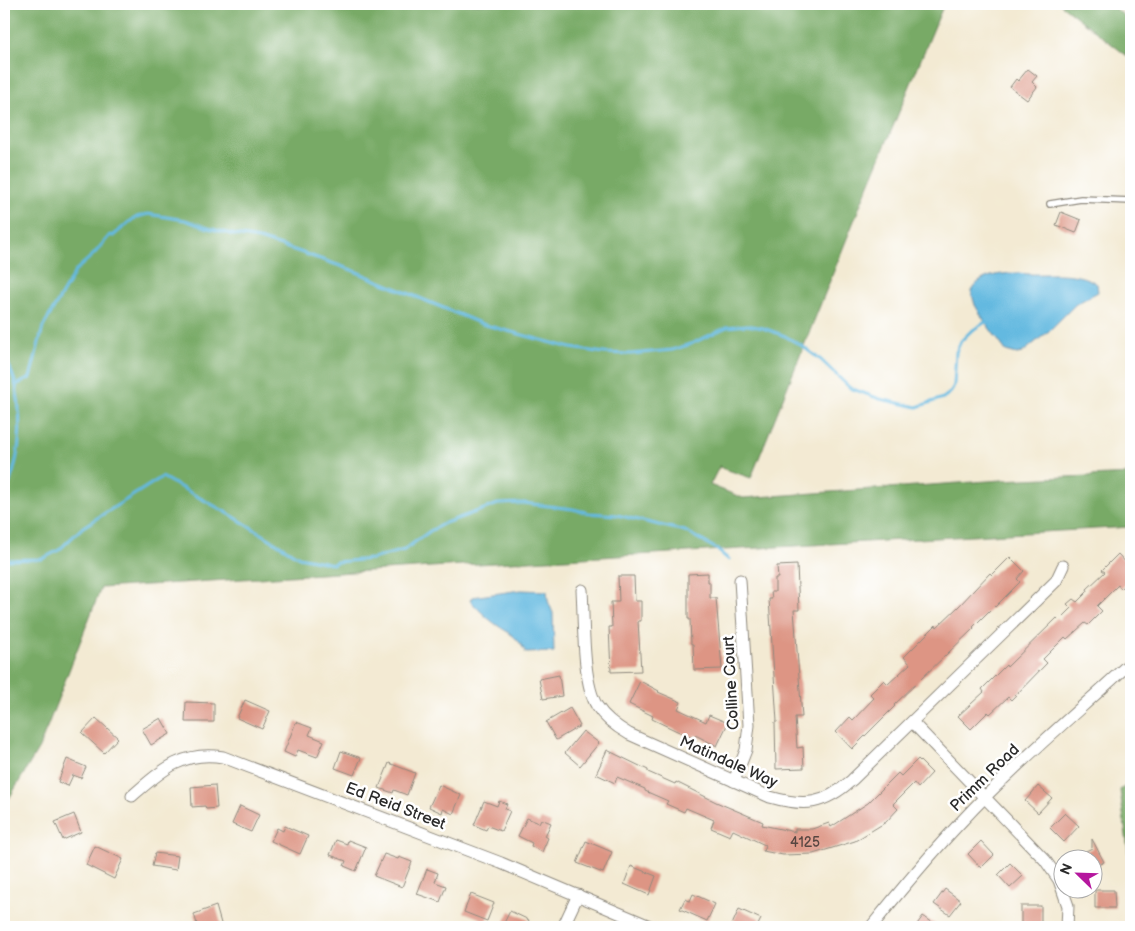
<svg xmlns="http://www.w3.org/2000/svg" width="1135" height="931" viewBox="0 0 1135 931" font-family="'Balsamiq Sans',sans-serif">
	<rect width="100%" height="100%" fill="#fff"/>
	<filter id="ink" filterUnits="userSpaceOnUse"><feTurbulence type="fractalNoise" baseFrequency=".02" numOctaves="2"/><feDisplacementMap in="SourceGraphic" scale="10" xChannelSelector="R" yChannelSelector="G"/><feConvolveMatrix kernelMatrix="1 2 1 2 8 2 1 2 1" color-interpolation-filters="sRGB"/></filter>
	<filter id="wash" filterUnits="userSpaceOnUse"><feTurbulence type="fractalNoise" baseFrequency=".0096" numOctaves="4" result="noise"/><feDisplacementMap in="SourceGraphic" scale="20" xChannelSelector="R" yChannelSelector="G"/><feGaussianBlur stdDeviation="1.12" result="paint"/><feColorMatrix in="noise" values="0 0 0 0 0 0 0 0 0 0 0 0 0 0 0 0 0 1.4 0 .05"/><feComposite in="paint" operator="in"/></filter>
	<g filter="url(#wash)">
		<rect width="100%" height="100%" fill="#f3ead3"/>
		<g fill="#78aa66" stroke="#526a48">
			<polygon points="4,4 944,4 862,201 751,478 719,467 720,465 710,485 743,498 1002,480 1131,474 1131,527 494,563 101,588 39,748 4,807"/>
			<polygon points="1060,4 1109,4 1131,21 1131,59"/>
			<polygon points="1131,782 1131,927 1130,927 1130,866 1120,790"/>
		</g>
		<g fill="#64b9e0" stroke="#487286">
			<path d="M 1018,273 C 1043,277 1074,268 1097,284 L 1098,292 L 1076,304 L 1049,331 L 1022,353 L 1017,354 L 1006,351 L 985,322 L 975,305 L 971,291 C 981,274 999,274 1018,273 Z"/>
			<path d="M 521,590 L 547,591 L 548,601 L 553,613 L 554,652 L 526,653 C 516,634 509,634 494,623 C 485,617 478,608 470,601 L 472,597 Z"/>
		</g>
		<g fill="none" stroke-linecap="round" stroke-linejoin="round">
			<g stroke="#64b9e0" stroke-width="3">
				<path d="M 4,354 C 8,364 14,376 16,386 C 23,424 21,461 4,495"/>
				<polyline points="16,385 30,378 43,327 76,270 94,254 110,235 113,236 129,222 137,217 148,214 185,220 208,228 235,235 259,239 297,251 352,270 482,324 571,348 604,353 631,354 672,350 691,344 727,327 747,325 763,328 785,336 802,346 821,360 850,388 880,399 917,407 943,398 951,392 954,385 956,352 961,341 970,332 987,321"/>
				<polyline points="4,560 42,559 59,550 83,527 162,477 231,515 299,557 333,564 336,562 372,559 404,550 430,531 445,523 498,504 524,503 573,509 589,513 617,515 685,531 715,548 729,560"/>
			</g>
		</g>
		<g id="blocks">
			<g fill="#dd9584">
				<polygon points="1028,69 1037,76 1032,82 1037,87 1027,100 1010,87 1016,79 1018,81"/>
				<polygon points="1061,212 1081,220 1076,233 1056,225"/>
				<polygon points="1118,554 1131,568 1131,579 1121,589 1118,585 1097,606 1102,611 1088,625 1085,623 1067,639 1065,637 1043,659 1047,663 1011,700 1008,697 990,714 988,712 971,729 958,716 984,692 982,689 1006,665 1007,667 1057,618 1059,620 1071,608 1067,604 1073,599 1077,602 1088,591 1087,589 1105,572 1102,570"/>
				<polygon points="1010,557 1024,571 1017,579 1020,582 995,607 994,606 973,627 974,628 894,705 895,706 852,749 836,732 850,717 853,720 874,698 870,694 884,680 888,684 910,664 904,657 936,625 937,627 959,606 990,573 992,575"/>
				<polygon points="797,565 799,610 794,610 802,717 795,717 797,748 803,747 804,768 776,769 775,722 777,722 769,599 772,599 771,592 775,592 775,578 778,578 777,566"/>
				<polygon points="708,573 708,582 710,582 710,598 716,598 722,669 694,670 693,644 691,644 690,619 688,619 688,574"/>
				<polygon points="618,576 634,576 635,601 641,601 641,621 638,621 641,671 611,672 609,627 612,627 611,602 619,602"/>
				<polygon points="559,675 562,696 543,699 539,679"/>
				<polygon points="640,681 659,691 658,692 681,702 678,709 706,722 709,715 728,723 717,746 695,735 693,738 675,730 652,719 653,716 629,704"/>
				<polygon points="245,700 270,711 262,729 237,718"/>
				<polygon points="186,702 214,703 214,722 185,722"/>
				<polygon points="570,708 580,726 556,740 546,722"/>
				<polygon points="96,718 118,738 104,753 82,733"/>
				<polygon points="161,718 170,734 151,745 142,729"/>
				<polygon points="296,722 312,728 309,735 324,741 317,757 298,750 295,757 284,752"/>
				<polygon points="583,731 599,743 580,766 565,753"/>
				<polygon points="607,750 648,770 648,772 675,784 676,782 716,802 763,822 762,825 795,832 795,829 812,829 829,823 831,827 868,803 898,773 901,776 918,759 932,773 918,788 914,783 893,804 898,809 886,822 855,841 813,854 783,855 763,851 765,845 733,830 730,836 711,828 714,820 686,808 684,812 666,804 668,801 645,791 645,789 617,777 615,783 596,774"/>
				<polygon points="341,751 361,758 354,775 335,768"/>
				<polygon points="67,759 86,767 81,778 73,775 68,786 58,782"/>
				<polygon points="389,763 415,773 407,795 394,790 393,793 379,788"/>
				<polygon points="215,785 217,808 206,809 205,806 192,807 191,787"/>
				<polygon points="439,785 461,795 453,814 443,809 442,813 429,807"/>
				<polygon points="1038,786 1052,798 1038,813 1025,801"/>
				<polygon points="484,801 497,806 499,801 507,804 505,809 510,811 501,831 488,826 486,830 474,825"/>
				<polygon points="240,806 259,815 251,832 232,824"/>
				<polygon points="1065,813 1079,826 1064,842 1050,828"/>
				<polygon points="74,814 81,832 63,840 55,822"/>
				<polygon points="527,818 539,823 541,819 551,823 545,836 548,838 542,852 531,846 532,843 518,836"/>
				<polygon points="285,826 308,836 300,854 271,841 277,828 283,831"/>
				<polygon points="1092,839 1104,862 1092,868 1092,858 1072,858 1092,848"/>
				<polygon points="336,840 347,844 348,840 366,847 356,871 344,866 346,861 330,855"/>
				<polygon points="586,841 612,852 603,873 577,863"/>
				<polygon points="981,841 994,855 981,868 968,854"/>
				<polygon points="95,846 123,859 114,879 86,865"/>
				<polygon points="155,853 178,856 176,870 152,866"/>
				<polygon points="384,854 398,859 399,857 412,862 402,887 374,876"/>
				<polygon points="1010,863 1023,876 1010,888 998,875"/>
				<polygon points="631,866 656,876 649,895 624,884"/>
				<polygon points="427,869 438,873 435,882 446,886 440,902 417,894"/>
				<polygon points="945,889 961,901 950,915 934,904"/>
				<polygon points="1095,890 1114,890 1115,908 1095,908"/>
				<polygon points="471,894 494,903 487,921 464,912"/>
				<polygon points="693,894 715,904 707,921 680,909 685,899 690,901"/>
				<polygon points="216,906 222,927 198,927 194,914"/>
				<rect x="1021" y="906" width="20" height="18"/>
				<polygon points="739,909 761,919 757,927 731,927"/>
				<polygon points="510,911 529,920 526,927 502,927"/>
				<polygon points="923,916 939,927 915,927"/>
			</g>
		</g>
	</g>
	<g filter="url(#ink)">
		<use href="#blocks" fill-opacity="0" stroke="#8f8a7f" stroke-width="1"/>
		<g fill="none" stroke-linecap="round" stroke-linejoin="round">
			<defs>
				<polyline id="lane" points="1050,204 1081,199 1131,201"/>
				<g id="street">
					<path d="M 582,590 C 584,619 582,683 597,706 C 605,719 617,727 629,734 L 770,797 C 805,807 824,805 852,780 L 1056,581 L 1063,566"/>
					<polyline points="912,722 1045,860 1059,880 1068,906 1067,927"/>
					<polyline points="734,781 746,750 749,725 740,580"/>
					<path d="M 132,796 C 161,771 183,750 223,757 L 501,863 L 652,927"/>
					<polyline points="563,927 578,895"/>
					<path d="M 871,927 C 899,892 928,857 960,823 C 1013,766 1074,715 1131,662"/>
				</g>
			</defs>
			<use href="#lane" stroke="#8f8a7f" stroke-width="8"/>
			<use href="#street" stroke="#8f8a7f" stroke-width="13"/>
			<use href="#lane" stroke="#fff" stroke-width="5.5"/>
			<use href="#street" stroke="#fff" stroke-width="11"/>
		</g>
	</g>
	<g text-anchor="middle" stroke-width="5" stroke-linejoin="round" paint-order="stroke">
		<g font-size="14" fill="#584641">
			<text x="805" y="847">4125</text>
		</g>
		<g font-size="16" fill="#2b2b2b" stroke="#fff">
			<text transform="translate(730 683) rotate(-93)" y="6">Colline Court</text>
			<text transform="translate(729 761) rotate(24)" y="6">Matindale Way</text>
			<text transform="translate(984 777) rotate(-44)" y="6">Primm Road</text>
			<text transform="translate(396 805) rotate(21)" y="6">Ed Reid Street</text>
		</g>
	</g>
	<rect width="1135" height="931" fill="none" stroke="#fff" stroke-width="20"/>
	<g transform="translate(1078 874) rotate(293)"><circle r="24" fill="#ffffff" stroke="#aaaaaa"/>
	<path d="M0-4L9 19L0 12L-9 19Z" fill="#b5179e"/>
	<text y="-8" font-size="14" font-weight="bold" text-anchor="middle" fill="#2b2b2b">N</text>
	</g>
</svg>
